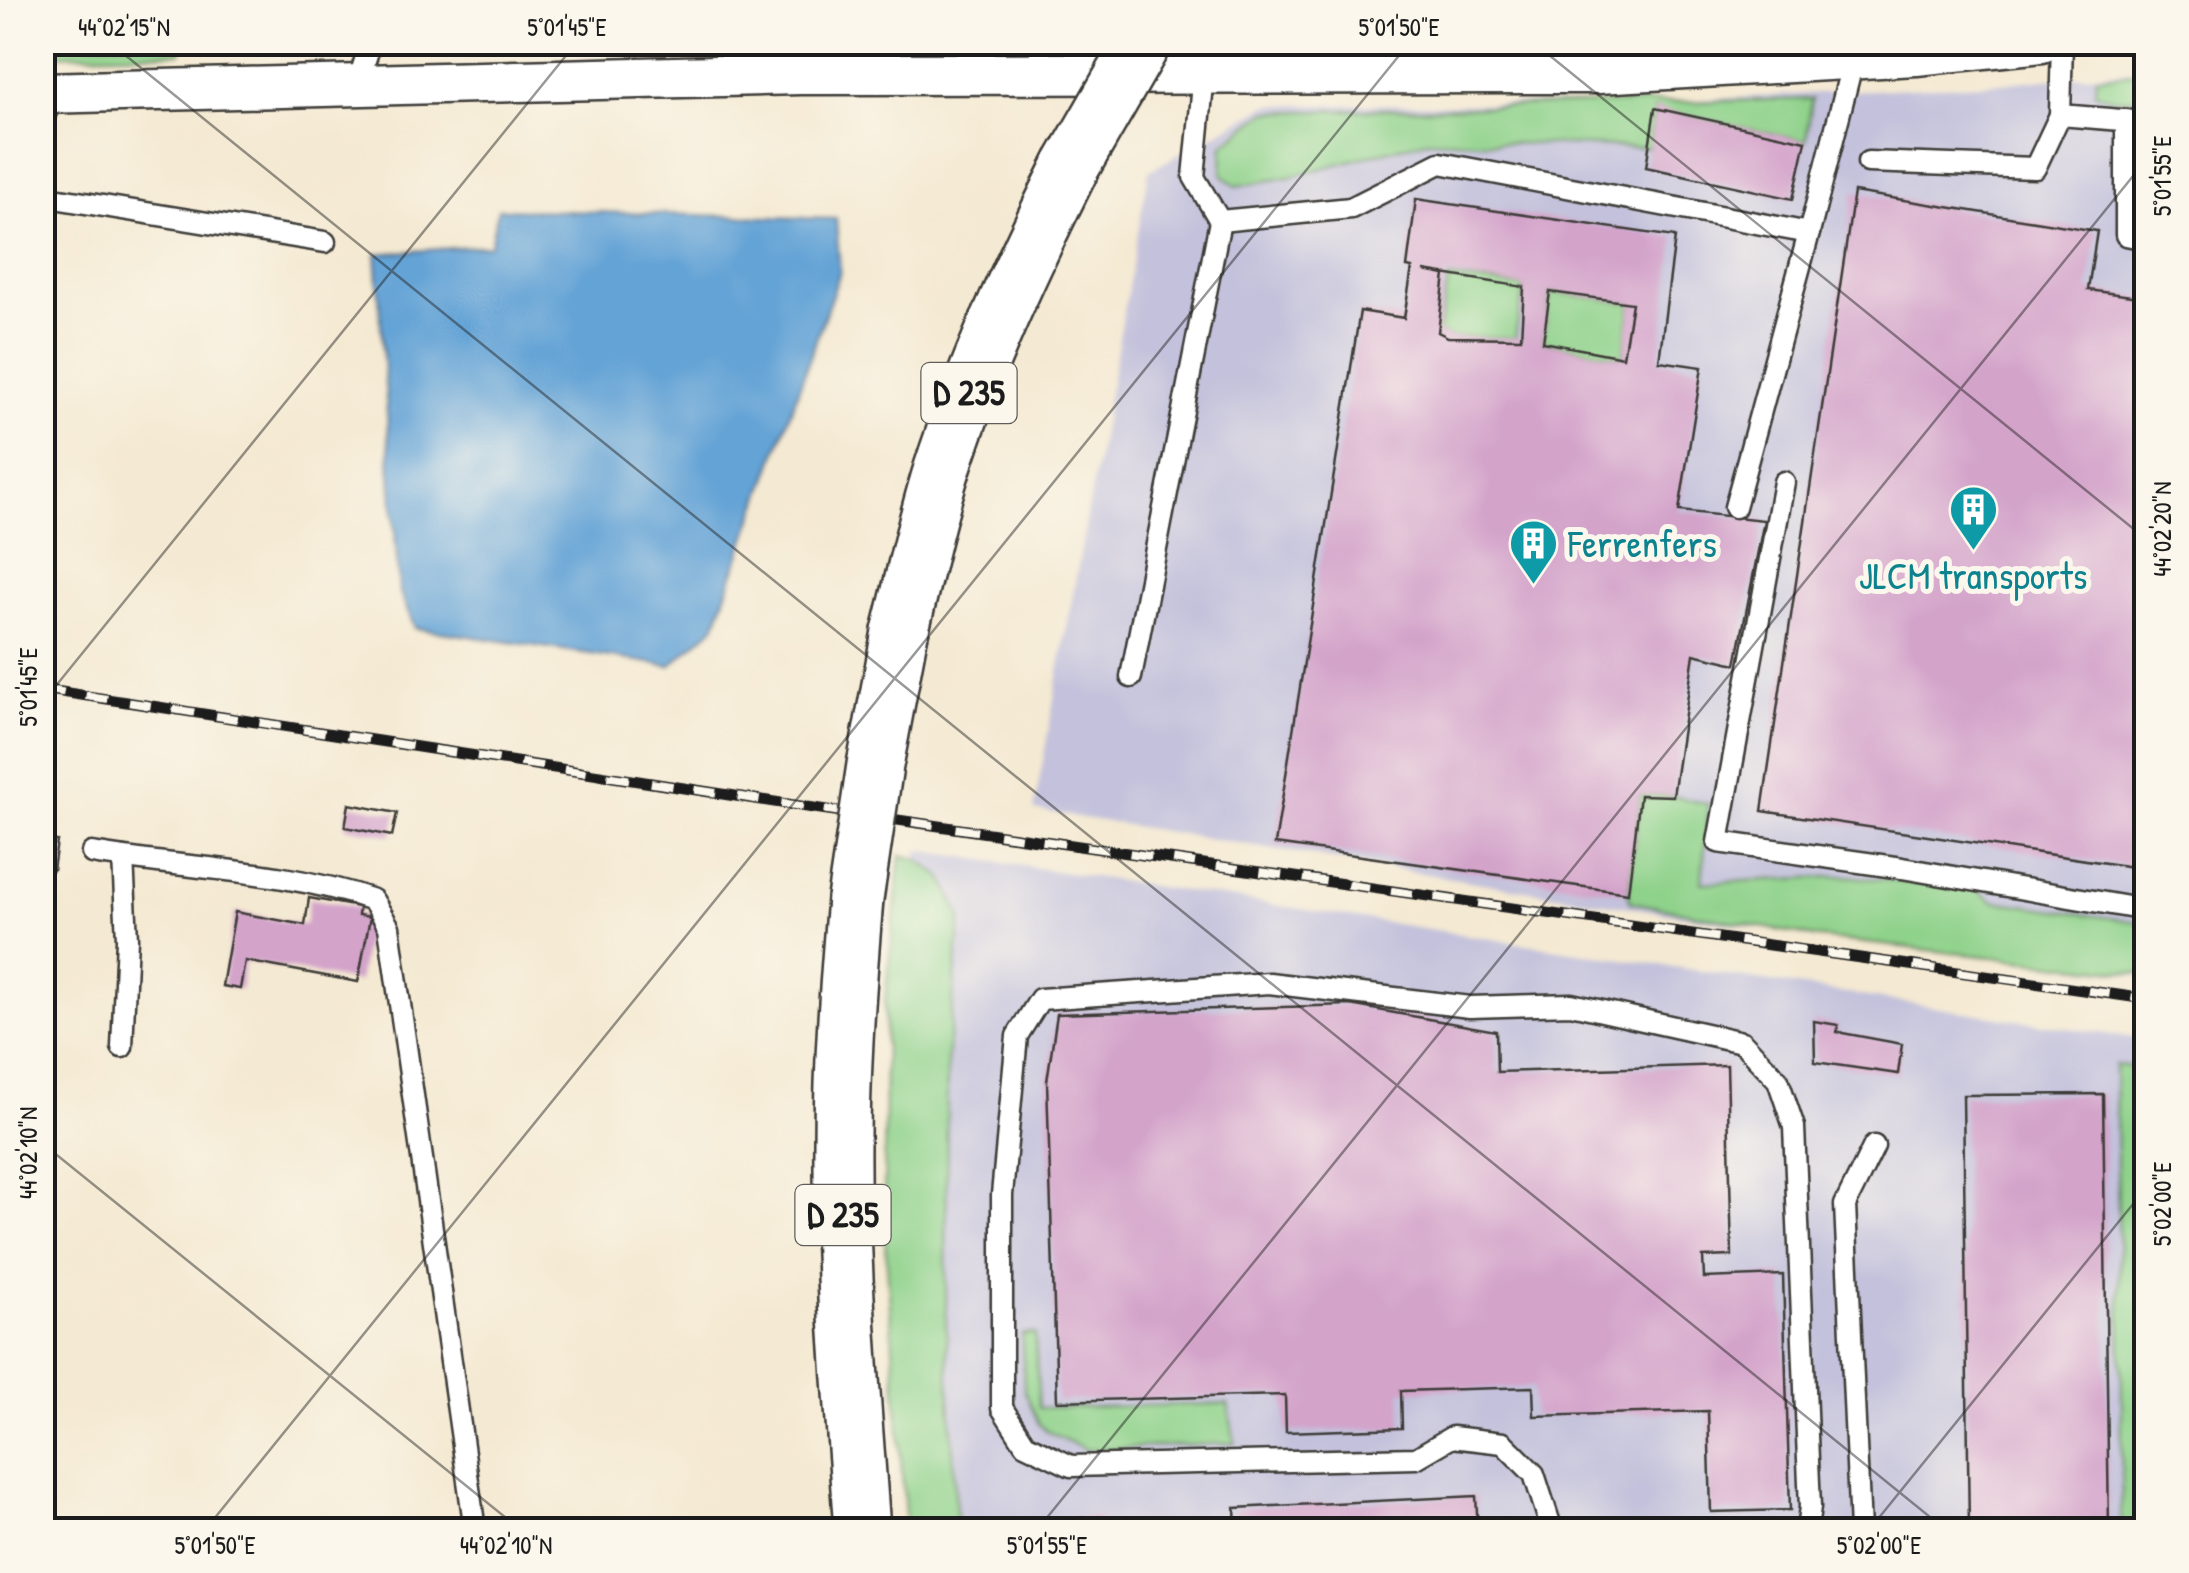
<svg xmlns="http://www.w3.org/2000/svg" width="2189" height="1573" viewBox="0 0 2189 1573" font-family="'Patrick Hand',sans-serif">
	<rect width="100%" height="100%" fill="#fbf7ec"/>
	<filter id="ink" filterUnits="userSpaceOnUse"><feTurbulence type="fractalNoise" baseFrequency=".01" numOctaves="2"/><feDisplacementMap in="SourceGraphic" scale="20" xChannelSelector="R" yChannelSelector="G"/><feConvolveMatrix kernelMatrix="1 2 1 2 8 2 1 2 1" color-interpolation-filters="sRGB"/></filter>
	<filter id="wash" filterUnits="userSpaceOnUse"><feTurbulence type="fractalNoise" baseFrequency=".0048" numOctaves="4" result="noise"/><feDisplacementMap in="SourceGraphic" scale="40" xChannelSelector="R" yChannelSelector="G"/><feGaussianBlur stdDeviation="2.25" result="paint"/><feColorMatrix in="noise" values="0 0 0 0 0 0 0 0 0 0 0 0 0 0 0 0 0 1.4 0 .05"/><feComposite in="paint" operator="in"/></filter>
	<g filter="url(#wash)">
		<rect width="100%" height="100%" fill="#f4e9d2"/>
		<g fill="#c3c1db">
			<polygon points="2146,69 2146,976 1819,938 1034,810 1149,171 1267,105 1640,103 2016,82"/>
			<polygon points="919,850 2146,1040 2146,1530 959,1530 899,931"/>
		</g>
		<g fill="#8fd28b" stroke="#567754" stroke-width="2.5">
			<polygon points="42,43 43,42 183,43 180,53 43,55"/>
			<polygon points="2146,72 2146,97 2121,100 2095,93 2096,77"/>
			<polygon points="1812,99 1806,141 1655,109 1649,148 1427,140 1290,177 1236,186 1222,174 1223,145 1266,112"/>
			<polygon points="1449,278 1524,287 1515,338 1448,337 1438,332"/>
			<polygon points="1550,292 1632,303 1623,357 1543,342"/>
			<polygon points="1640,795 1673,796 1708,804 1702,883 1846,876 1976,889 1993,901 2146,923 2146,974 1819,938 1631,902 1628,893"/>
			<polygon points="901,855 917,859 943,878 961,917 947,1060 946,1321 957,1530 906,1530 884,1224 885,1000"/>
			<polygon points="2115,1065 2146,1068 2146,1530 2121,1530 2122,1402"/>
			<polygon points="1022,1334 1035,1334 1039,1408 1228,1404 1235,1443 1087,1450 1050,1433 1039,1424 1024,1390"/>
		</g>
		<polygon fill="#63a3d6" stroke="#406079" stroke-width="2.5" points="498,209 836,219 840,272 715,626 670,666 415,628 399,590 376,254 490,245"/>
		<g id="blocks">
			<g fill="#d3a3ca" fill-rule="evenodd">
				<polygon points="1655,108 1806,141 1793,199 1646,167"/>
				<polygon points="1854,192 2097,231 2088,290 2146,298 2146,869 1762,811"/>
				<path d="M 1416,199 L 1675,237 L 1659,361 L 1702,367 L 1679,511 L 1764,520 L 1736,664 L 1694,654 L 1673,796 L 1640,795 L 1628,893 L 1275,844 L 1360,311 L 1404,318 L 1412,268 L 1407,267 ZM 1424,271 L 1524,287 L 1521,338 L 1448,337 L 1438,332 L 1445,275 ZM 1550,292 L 1632,303 L 1623,357 L 1543,342 Z"/>
				<polygon points="349,804 397,813 392,836 345,827"/>
				<polygon points="42,839 57,841 53,870 42,868"/>
				<polygon points="309,898 359,907 358,915 370,917 358,982 245,961 240,989 222,986 235,912 305,925"/>
				<polygon points="1350,1005 1496,1031 1497,1072 1727,1065 1732,1256 1703,1257 1704,1278 1783,1275 1790,1510 1711,1512 1708,1411 1534,1416 1533,1387 1401,1391 1402,1428 1286,1432 1285,1395 1057,1401 1047,1081 1057,1014"/>
				<polygon points="1814,1021 1838,1025 1837,1032 1902,1044 1898,1074 1815,1062"/>
				<polygon points="2103,1094 2109,1530 1969,1530 1963,1095"/>
				<polygon points="1476,1496 1478,1530 1236,1530 1235,1508"/>
				<polygon points="1099,1517 1100,1530 1011,1530 1010,1522"/>
			</g>
		</g>
	</g>
	<g filter="url(#ink)">
		<use href="#blocks" fill-opacity="0" stroke="#3c3b37" stroke-width="2.5"/>
		<g fill="none" stroke-linecap="round" stroke-linejoin="round">
			<defs>
				<g id="service">
					<polyline points="1039,42 1042,74"/>
					<polyline points="2062,42 2060,115 2146,122"/>
					<polyline points="800,74 804,42"/>
					<polyline points="357,85 371,42"/>
					<polyline points="2126,120 2126,235 2146,239"/>
					<polyline points="42,122 53,93"/>
					<polyline points="1868,162 2035,168 2060,115"/>
					<polyline points="42,196 325,242"/>
					<polyline points="1220,221 1351,208 1440,163 1809,233 1855,53"/>
					<polyline points="1784,482 1718,842 1902,868 2146,910"/>
					<polyline points="1735,507 1809,233"/>
					<polyline points="1131,677 1220,221 1194,177 1204,74"/>
					<path d="M 92,853 C 186,869 282,869 373,900 L 389,927 L 475,1530"/>
					<polyline points="122,1047 127,939 123,858"/>
					<polyline points="1552,1530 1534,1474 1503,1443 1452,1437 1416,1458 1071,1466 1025,1444 1002,1408 1002,1195 1017,1036 1040,999 1269,983 1470,1007 1571,1004 1742,1042 1778,1080 1794,1127 1810,1507 1807,1530"/>
					<polyline points="1860,1530 1845,1205 1874,1146"/>
				</g>
				<polyline id="minor" points="42,93 800,74 1598,73 1916,55 2042,42"/>
				<g id="primary">
					<path d="M 900,632 C 914,578 925,522 942,469 C 976,364 1022,265 1071,167"/>
					<path d="M 855,899 C 848,981 842,1061 842,1143 C 841,1272 853,1402 862,1530"/>
				</g>
			</defs>
			<use href="#service" stroke="#3c3b37" stroke-width="25"/>
			<use href="#minor" stroke="#3c3b37" stroke-width="45"/>
			<use href="#primary" stroke="#3c3b37" stroke-width="60"/>
			<use href="#service" stroke="#fff" stroke-width="20"/>
			<use href="#minor" stroke="#fff" stroke-width="40"/>
			<use href="#primary" stroke="#fff" stroke-width="55"/>
			<defs>
				<polyline id="rail" points="42,689 807,807 2146,999"/>
			</defs>
			<use href="#rail" stroke="#1c1c1c" stroke-width="11"/>
			<use href="#rail" stroke="#fbf7ec" stroke-width="8" stroke-dasharray="22" stroke-linecap="butt"/>
			<defs>
				<g id="primary-bridge">
					<polyline points="1071,167 1143,42"/>
					<polyline points="855,899 875,765 900,632"/>
				</g>
			</defs>
			<use href="#primary-bridge" stroke="#3c3b37" stroke-width="60" stroke-linecap="butt"/>
			<use href="#primary-bridge" stroke="#fff" stroke-width="55"/>
		</g>
	</g>
	<path fill="none" stroke="#1c1c1c" stroke-width="2.5" stroke-opacity="0.45" d="M 109,42 L 1946,1530M 1533,42 L 2146,539M 42,703 L 577,42M 42,1143 L 521,1530M 205,1530 L 1410,42M 1037,1530 L 2146,160M 1869,1530 L 2146,1188"/>
	<defs>
		<symbol id="building-pin" viewBox="-11 -11 22 30"><path d="M0 17L-7.5 6A9.5 9.5 0 1 1 7.5 6Z" fill="#0f9aa8" stroke="#fbf7ec"/><path d="M-4-6H4V6H1V3H-1V6H-4ZM-2.5-4.3h1.7v1.8h-1.7ZM.8-4.3h1.7v1.8H.8ZM-2.5-1h1.7V.8h-1.7ZM.8-1h1.7V.8H.8Z" fill="#fff"/></symbol>
	</defs>
	<g fill-rule="evenodd">
		<use href="#building-pin" x="1946" y="482" width="55" height="75"/>
		<use href="#building-pin" x="1506" y="516" width="55" height="75"/>
	</g>
	<g text-anchor="middle" stroke-width="10" stroke-linejoin="round" paint-order="stroke">
		<g fill="#fbf7ec" stroke="#5f5e5a" stroke-width="2.5">
			<rect x="921.5" y="363" width="95" height="60" rx="8"/>
			<rect x="795.5" y="1185" width="95" height="60" rx="8"/>
		</g>
		<g font-size="35" font-weight="bold" fill="#1c1c1c">
			<text x="969" y="405">D 235</text>
			<text x="843" y="1227">D 235</text>
		</g>
		<g font-size="38" fill="#0d838f" stroke="#fbf7ec" text-anchor="start">
			<text x="1568" y="557">Ferrenfers</text>
			<text x="1973" y="589" text-anchor="middle">JLCM transports</text>
		</g>
	</g>
	<rect width="2189" height="1573" fill="none" stroke="#fbf7ec" stroke-width="110"/>
	<rect x="55" y="55" width="2079" height="1463" fill="none" stroke="#1c1c1c" stroke-width="4"/>
	<g font-size="25" text-anchor="middle" fill="#1c1c1c">
		<text x="124" y="36">44°02'15"N</text>
		<text x="567" y="36">5°01'45"E</text>
		<text x="1399" y="36">5°01'50"E</text>
		<text transform="translate(2162 176) rotate(-90)" y="9">5°01'55"E</text>
		<text transform="translate(2162 529) rotate(-90)" y="9">44°02'20"N</text>
		<text transform="translate(28 687) rotate(-90)" y="9">5°01'45"E</text>
		<text transform="translate(28 1153) rotate(-90)" y="9">44°02'10"N</text>
		<text transform="translate(2162 1204) rotate(-90)" y="9">5°02'00"E</text>
		<text x="215" y="1554">5°01'50"E</text>
		<text x="506" y="1554">44°02'10"N</text>
		<text x="1047" y="1554">5°01'55"E</text>
		<text x="1879" y="1554">5°02'00"E</text>
	</g>
</svg>
